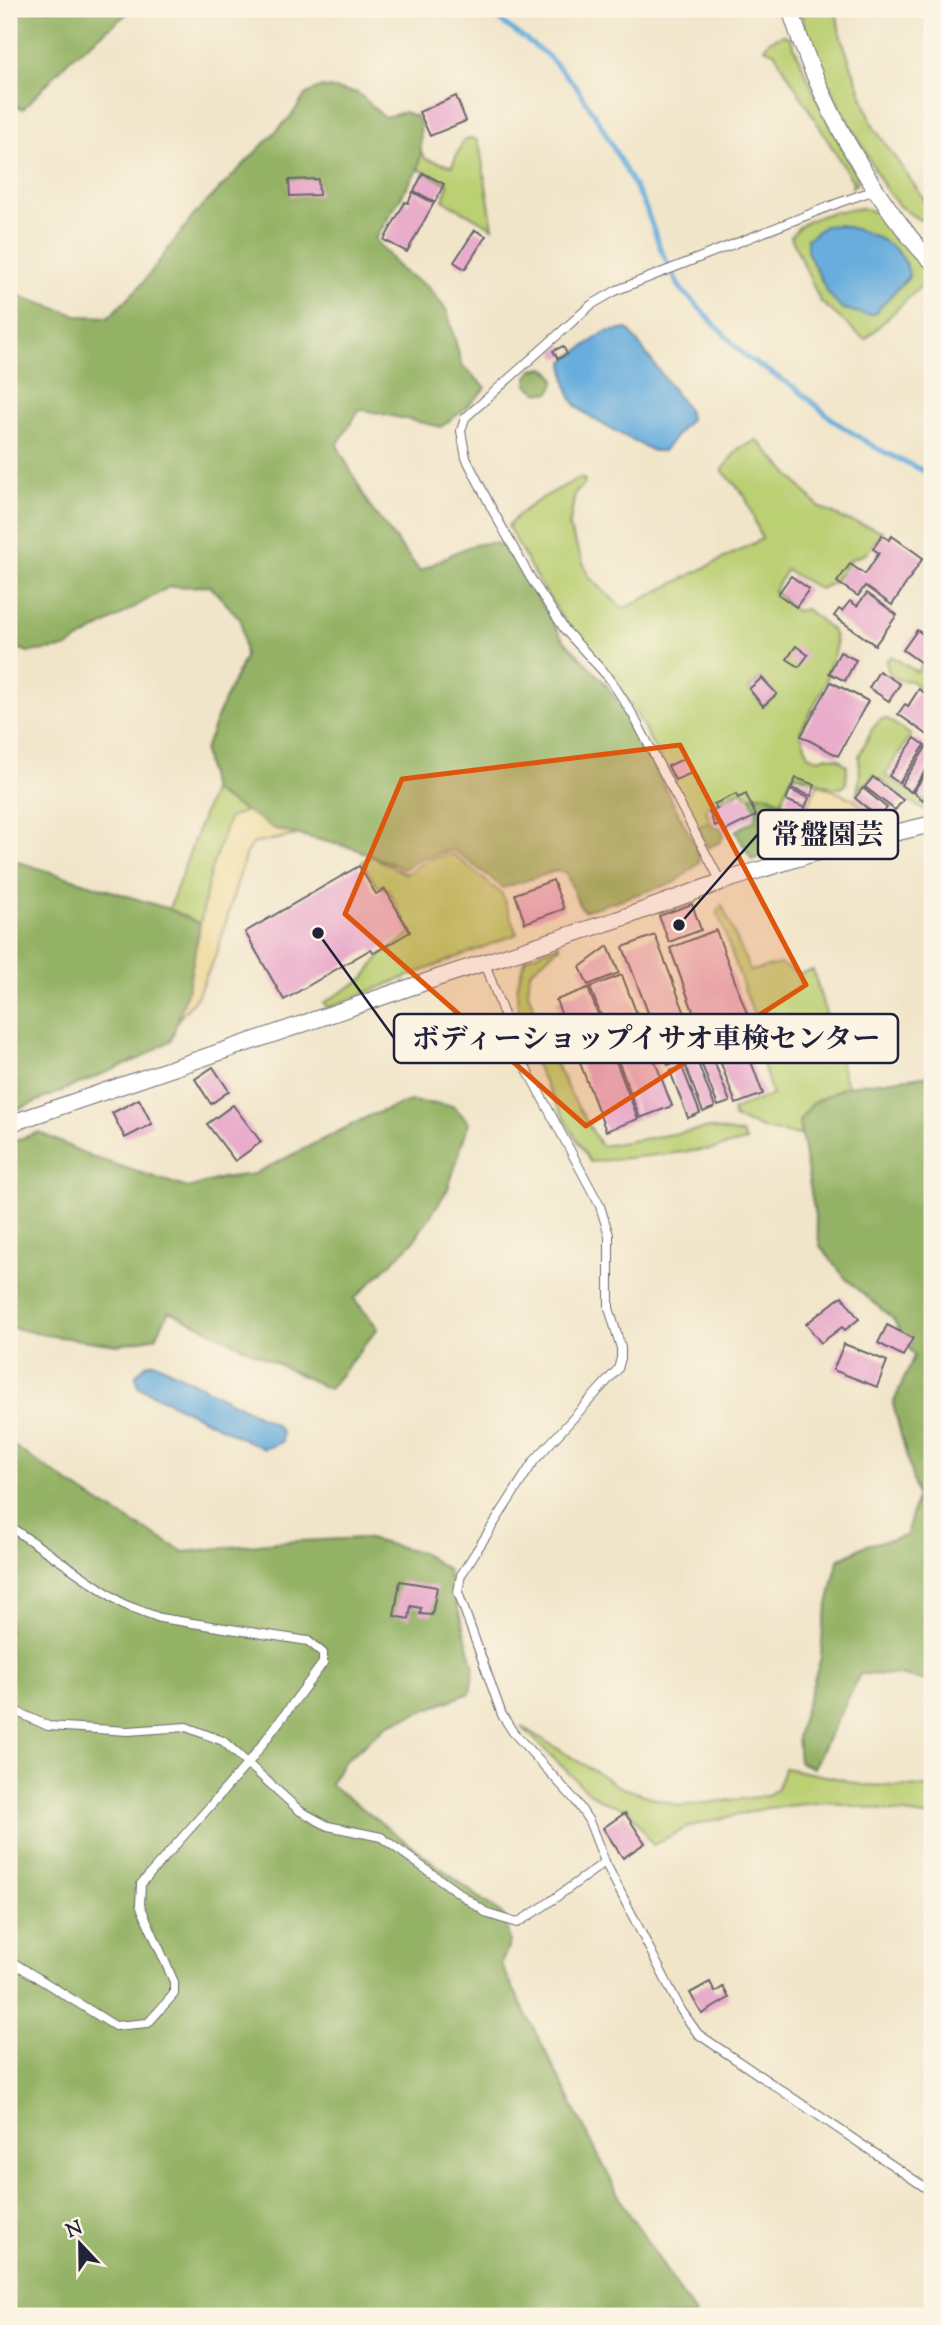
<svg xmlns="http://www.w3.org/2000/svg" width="941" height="2325" viewBox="0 0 941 2325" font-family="'Sorts Mill Goudy','Noto Serif JP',serif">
	<rect width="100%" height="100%" fill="#fcf5e5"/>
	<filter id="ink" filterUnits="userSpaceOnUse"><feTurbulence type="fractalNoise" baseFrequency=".0143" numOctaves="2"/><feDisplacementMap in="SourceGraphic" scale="14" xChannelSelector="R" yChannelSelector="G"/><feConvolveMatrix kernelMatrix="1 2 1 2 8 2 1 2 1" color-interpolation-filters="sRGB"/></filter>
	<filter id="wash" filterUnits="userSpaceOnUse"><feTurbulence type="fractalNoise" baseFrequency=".00686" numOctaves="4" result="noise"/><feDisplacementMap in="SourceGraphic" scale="28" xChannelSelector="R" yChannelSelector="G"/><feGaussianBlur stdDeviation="1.57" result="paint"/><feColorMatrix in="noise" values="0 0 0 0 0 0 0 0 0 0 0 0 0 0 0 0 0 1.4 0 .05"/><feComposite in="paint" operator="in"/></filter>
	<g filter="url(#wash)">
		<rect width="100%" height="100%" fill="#f1e5c9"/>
		<g fill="#bbcf73" stroke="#6e7857" stroke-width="2" fill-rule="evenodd">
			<polygon points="799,9 836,9 840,34 873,126 926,202 932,202 932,223 918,219 899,206 885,188 825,78 814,54"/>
			<polygon points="783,35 790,37 819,103 857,177 858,182 852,187 853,182 774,52 764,48 769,41"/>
			<polygon points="471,138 477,140 480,148 493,228 443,200 448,184 418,169 421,152 426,159 452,166 463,141"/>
			<path d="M 862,208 L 877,213 L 910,252 L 932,272 L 932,282 L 928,279 L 865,340 L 820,301 L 791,237 C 802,216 842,210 862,208 ZM 807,239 L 909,277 L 873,314 L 828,293 L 807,251 Z"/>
			<path d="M 757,440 L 819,507 L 844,519 L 883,531 L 866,554 L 851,559 L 834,582 L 820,589 L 786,570 L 774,591 L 796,611 L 806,609 C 824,624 843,631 833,656 C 830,665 827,673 826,683 L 800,732 L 809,756 L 820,759 L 827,756 L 839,759 L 847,766 L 846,784 L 842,788 L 833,788 L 796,774 L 790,780 L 781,802 L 765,794 L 750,797 L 742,790 L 711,804 L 706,811 L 710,821 L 697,828 L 637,715 L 612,676 L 569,628 L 537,579 L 508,526 C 526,504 554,492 579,478 L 585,480 L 584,485 L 575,493 L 569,528 L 589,577 L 622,608 L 627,607 L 762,539 L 745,496 L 722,470 L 738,449 ZM 761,678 L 776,694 L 763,706 L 749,689 Z"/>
			<polygon points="932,650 932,669 926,678 932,683 932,696 911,681 899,680 889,674 886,661 891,656 917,672"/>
			<polygon points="881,719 887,719 911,735 885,775 922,800 926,800 932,792 932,807 921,809 874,775 857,792 860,777 859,756 872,729"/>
			<polygon points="212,791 246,811 229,818 210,873 200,924 169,909"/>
			<polygon points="453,854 502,894 517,934 327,1008 324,1003 364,978 380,956 411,933 388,889 377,886 362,862 371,856 406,874 428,859"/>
			<polygon points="722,905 750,971 780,964 799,974 813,970 847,1086 813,1103 799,1121 801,1135 768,1130 734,1118 733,1110 772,1095 757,1043 757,1025 717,911"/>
			<path d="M 559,944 L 560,946 L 530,972 L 528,992 L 546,1045 L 569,1091 L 601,1146 L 709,1128 L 742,1134 L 746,1141 L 713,1149 L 590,1162 C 564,1116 510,1037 518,984 C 519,975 523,966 526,958 Z"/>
			<polygon points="521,1726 620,1787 679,1806 767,1796 778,1788 784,1768 841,1779 862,1785 932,1787 932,1817 827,1802 767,1808 690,1826 653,1845 628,1809 602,1801 585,1789"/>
		</g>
		<g fill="#94b265" stroke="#5b6a50" stroke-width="2">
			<polygon points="9,9 133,9 69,60 23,109 9,104"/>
			<path d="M 322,87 L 358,93 L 384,117 L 405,112 L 417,117 L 420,124 L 421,152 L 418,169 L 375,239 L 400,269 L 428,287 L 447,311 L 462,365 L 486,388 L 461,412 L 441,427 L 360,409 L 337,445 L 370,507 L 420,571 C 445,559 479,533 507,547 L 562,638 L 606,684 L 630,722 L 698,850 L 699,863 L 676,882 L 584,911 L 579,905 L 566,873 L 556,871 L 503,888 L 454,850 L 423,857 L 404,869 L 356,849 L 275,829 L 212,791 L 204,751 L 223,703 L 245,657 L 241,620 L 210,586 L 169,587 L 65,648 L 28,652 L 9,645 L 9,293 L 79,316 L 109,317 L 141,285 L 195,214 L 292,115 L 306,94 Z"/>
			<polygon points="543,368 550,371 555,379 554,386 549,393 537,392 527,385 528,377 532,370"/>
			<polygon points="765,794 781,802 776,819 771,852 752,860 735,831 755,820 757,812 750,797"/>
			<polygon points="710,821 714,828 720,827 724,835 720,842 708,848 697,828"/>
			<polygon points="9,859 169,909 200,924 188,989 171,1040 141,1058 9,1113"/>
			<polygon points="932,1075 932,1682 898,1675 860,1674 813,1768 799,1762 797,1736 821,1657 823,1627 838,1560 866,1545 906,1536 917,1496 893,1404 914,1356 893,1319 846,1279 820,1246 799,1121 813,1103 847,1086"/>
			<polygon points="410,1101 453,1106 469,1122 448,1189 413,1242 354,1299 378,1328 329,1389 169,1311 156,1337 117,1345 45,1335 9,1327 9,1143 39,1132 92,1157 188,1188 222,1178 254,1174 369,1116"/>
			<polygon points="9,1443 99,1503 184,1552 277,1542 364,1538 420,1552 447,1569 474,1667 470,1693 389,1724 342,1763 330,1784 504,1916 510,1943 501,1964 624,2206 696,2316 9,2316"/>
		</g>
		<g fill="#eeda9e" stroke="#887e6c" stroke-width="2">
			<polygon points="818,784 853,799 880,822 775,853 771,852 776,819 781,802 806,810"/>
			<polygon points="246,811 275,829 297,835 252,844 246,853 216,955 196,998 178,1020 188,989 210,873 229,818"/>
		</g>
		<g fill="#67addd" stroke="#44688c" stroke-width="2">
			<path d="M 839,225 C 866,231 906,244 909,276 L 874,314 L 866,315 L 841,308 L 828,293 L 807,251 L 807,239 L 825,226 Z"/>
			<path d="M 628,329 L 688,410 L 690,419 L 663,451 L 653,451 C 634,440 588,420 575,404 C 567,394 564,374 564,361 L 605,332 Z"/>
			<polygon points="154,1362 275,1424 282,1432 282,1442 264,1449 138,1387 136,1375 147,1364"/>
		</g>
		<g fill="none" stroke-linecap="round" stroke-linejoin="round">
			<polyline stroke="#67addd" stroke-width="5" points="484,9 547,55 576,86 601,125 645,206 661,250 680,288 747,358 794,387 837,423 878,449 932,475"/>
		</g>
		<g id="blocks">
			<g fill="#e9accb">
				<polygon points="456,96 466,121 430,136 419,112"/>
				<polygon points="423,173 444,184 435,202 414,191"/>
				<polygon points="318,179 319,195 290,196 289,180"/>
				<polygon points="413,192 434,203 407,252 384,240 405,202 408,203"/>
				<polygon points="475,230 486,236 465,269 454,262"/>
				<polygon points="563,346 567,354 558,359 553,351"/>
				<polygon points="882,535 889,540 892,536 923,558 892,605 865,586 858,596 837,582 850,564 865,574 879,553 873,549"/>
				<polygon points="791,576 809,589 796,607 778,594"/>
				<polygon points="867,593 897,615 875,645 834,616 839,609 842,611 850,601 857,606"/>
				<polygon points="917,630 932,640 932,645 920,662 903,650"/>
				<polygon points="796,646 808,655 799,667 787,659"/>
				<polygon points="840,652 856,660 845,681 829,673"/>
				<polygon points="879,671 900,684 889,701 869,688"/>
				<polygon points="762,678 777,694 763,706 749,689"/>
				<polygon points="831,682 868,701 838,756 801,736"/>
				<polygon points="919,689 932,698 932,738 898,714 905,704 908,706"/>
				<polygon points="915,738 925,745 899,783 889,776"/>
				<polygon points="927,746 932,750 932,761 911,792 901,785"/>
				<polygon points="685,758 692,773 675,780 668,766"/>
				<polygon points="932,764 932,787 923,800 913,792"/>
				<polygon points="873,777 903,800 895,810 865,787"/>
				<polygon points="796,778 815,785 811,796 791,788"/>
				<polygon points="863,788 887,808 879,818 855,798"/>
				<polygon points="790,790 809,798 805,808 786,800"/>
				<polygon points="736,794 738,798 746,794 756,816 725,831 721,823 715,826 709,812 717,809 714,804"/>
				<polygon points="359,866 376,894 385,889 410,932 374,953 371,949 284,1000 245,932"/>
				<polygon points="553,880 564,909 525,923 515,894"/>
				<polygon points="692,904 701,930 669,942 659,916"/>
				<polygon points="716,930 752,1027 705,1044 670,948"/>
				<polygon points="655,935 700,1053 668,1065 623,947"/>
				<polygon points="608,946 619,973 588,985 580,967"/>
				<polygon points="622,975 672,1106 640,1118 590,987"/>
				<polygon points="588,988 638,1119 606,1131 556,1000"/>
				<polygon points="743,1040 763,1094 736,1104 716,1050"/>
				<polygon points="712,1056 730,1102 718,1106 700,1060"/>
				<polygon points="697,1061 715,1107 703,1112 685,1065"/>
				<polygon points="213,1067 229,1091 211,1104 195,1079"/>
				<polygon points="682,1067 700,1113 688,1118 670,1071"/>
				<polygon points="139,1099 152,1124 125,1138 112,1113"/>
				<polygon points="233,1105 261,1142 235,1161 207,1124"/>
				<polygon points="842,1296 859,1319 845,1330 842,1327 821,1343 806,1324"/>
				<polygon points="887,1325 913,1338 903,1356 878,1343"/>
				<polygon points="844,1344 887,1361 877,1387 833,1370"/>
				<polygon points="400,1581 437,1587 432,1615 420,1614 421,1608 411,1606 409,1619 394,1616"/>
				<polygon points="625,1813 645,1843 623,1858 603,1828"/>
				<polygon points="710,1982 715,1992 723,1987 729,1998 702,2014 690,1993"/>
			</g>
		</g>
	</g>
	<g filter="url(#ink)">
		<use href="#blocks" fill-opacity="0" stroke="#6a666d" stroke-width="2"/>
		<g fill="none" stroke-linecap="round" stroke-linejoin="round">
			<defs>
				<g id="lane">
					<polyline points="721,882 633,715 610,679 565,630 530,577 493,511 466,458 461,431 465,418 591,305 617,290 838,203 875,190"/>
					<polyline points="485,963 517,1051 600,1206 609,1235 609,1308 621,1348 621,1358 618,1369 534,1461 461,1575 458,1592 502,1715 513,1732 575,1800 589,1821 605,1862 681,2010 698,2034 932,2192"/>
					<polyline points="9,1526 123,1604 160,1618 308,1641 323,1653 323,1663 249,1762 141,1884 140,1905 174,1982 174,1994 148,2023 115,2026 9,1960"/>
					<polyline points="9,1706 13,1710 48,1726 128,1731 186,1727 223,1741 300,1811 328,1826 381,1837 488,1914 517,1923 544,1906 605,1862"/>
				</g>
				<g id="street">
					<path d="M 790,9 C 813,82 849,154 894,216 C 906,231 917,249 932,261"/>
					<polyline points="9,1124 443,976 622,918 721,882 824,850 932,824"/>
				</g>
			</defs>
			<use href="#lane" stroke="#6a666d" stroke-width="10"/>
			<use href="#street" stroke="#6a666d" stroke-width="18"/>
			<use href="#lane" stroke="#fff" stroke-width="8"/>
			<use href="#street" stroke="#fff" stroke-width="16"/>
		</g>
	</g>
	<path fill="#de560e" fill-opacity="0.2" stroke="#de560e" stroke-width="5" stroke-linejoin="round" d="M 680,745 L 806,985 L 586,1126 L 345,914 L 402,779 Z"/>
	<path fill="none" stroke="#22223b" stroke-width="2.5" d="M679 925L758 834M318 933L394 1038"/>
	<g fill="#22223b" stroke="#fcf5e5" stroke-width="2.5">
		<circle cx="679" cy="925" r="7"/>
		<circle cx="318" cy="933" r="7"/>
	</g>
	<g fill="#fcf5e5" stroke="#22223b" stroke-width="2.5">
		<rect x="758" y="810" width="140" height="49" rx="7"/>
		<rect x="394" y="1014" width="504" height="49" rx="7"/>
	</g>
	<g font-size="28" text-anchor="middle" font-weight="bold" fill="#22223b">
		<text x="828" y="844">常盤園芸</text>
		<text x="646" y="1048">ボディーショップイサオ車検センター</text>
	</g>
	<rect width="941" height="2325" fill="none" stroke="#fcf5e5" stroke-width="35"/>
	<g transform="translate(80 2244) rotate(338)" stroke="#fcf5e5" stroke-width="5" paint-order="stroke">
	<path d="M0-5L12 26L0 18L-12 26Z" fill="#22223b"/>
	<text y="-10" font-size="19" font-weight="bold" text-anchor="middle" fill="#22223b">N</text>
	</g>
</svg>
